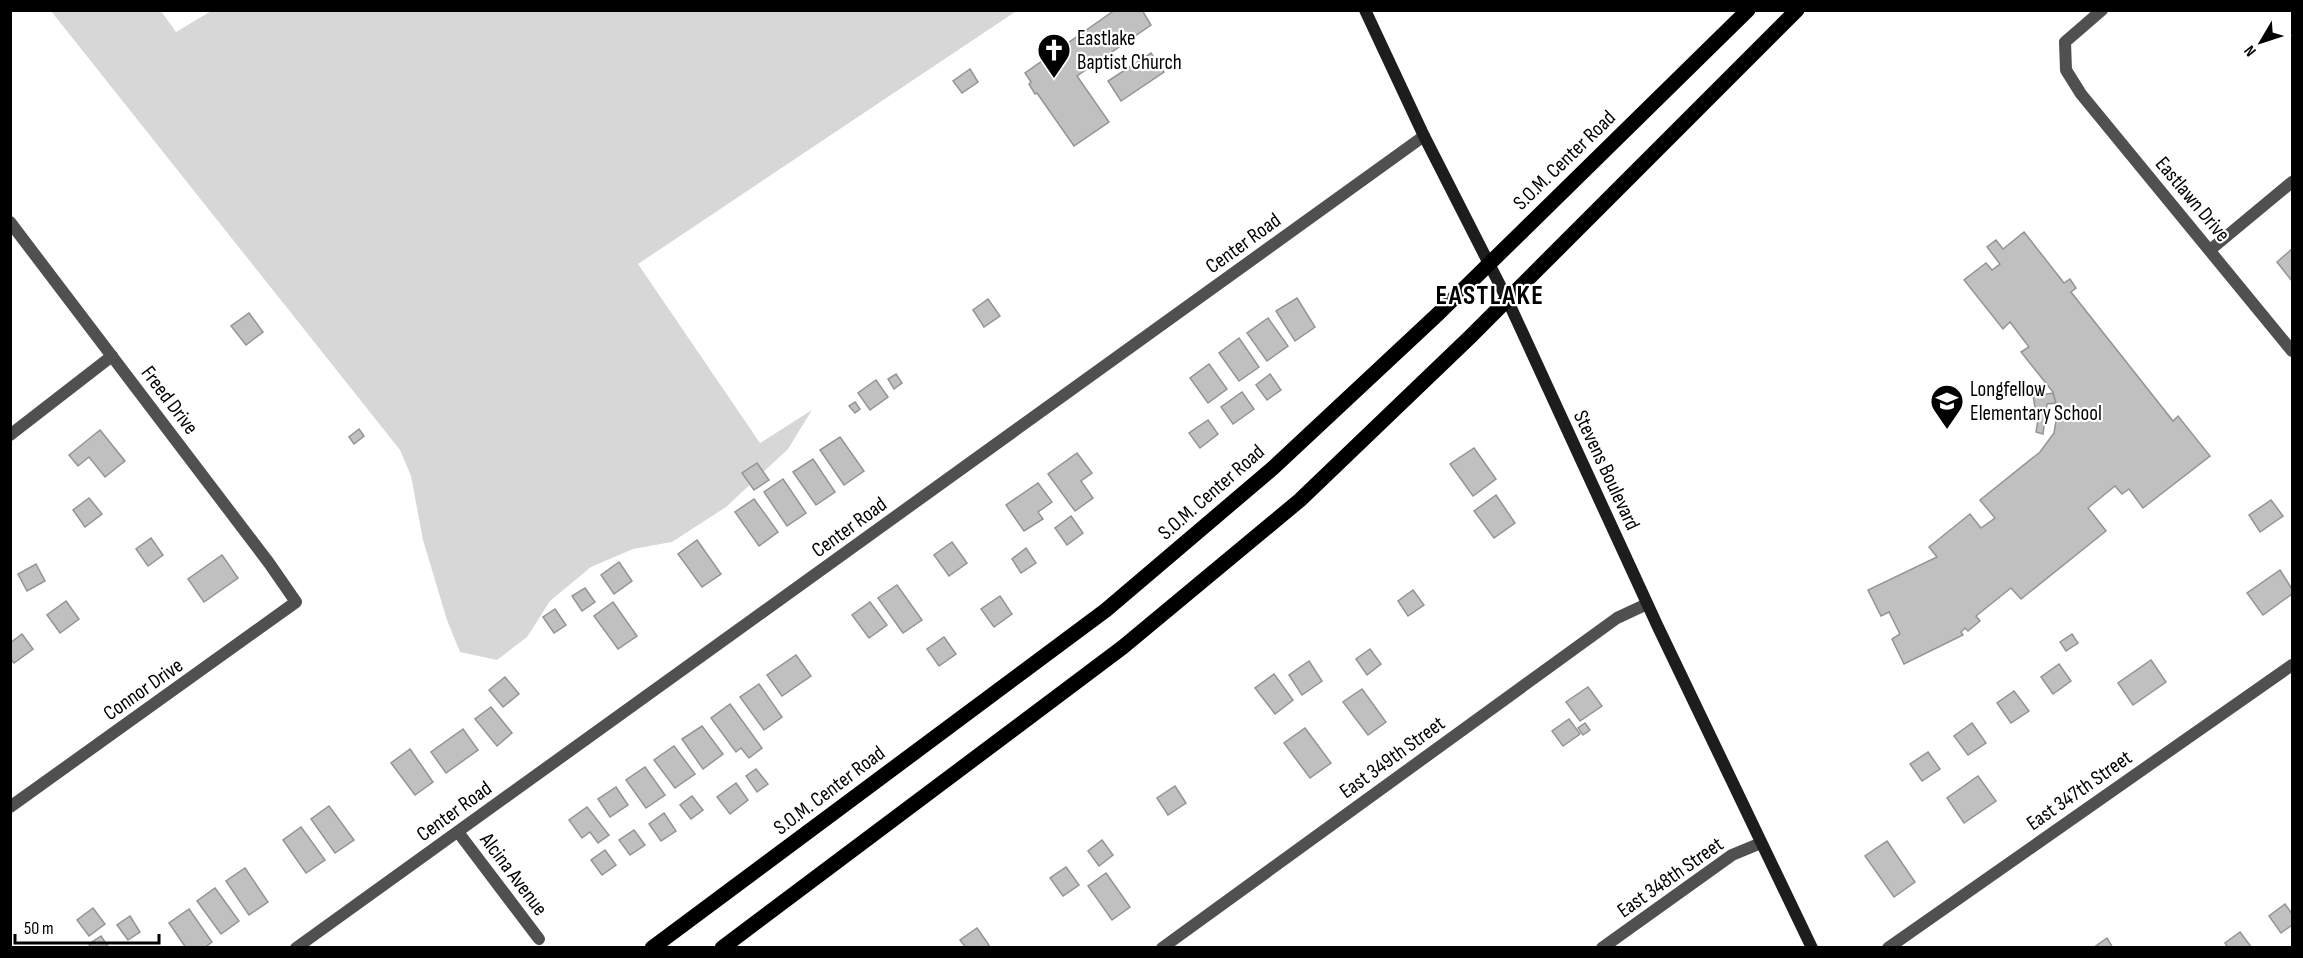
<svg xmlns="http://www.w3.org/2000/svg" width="2303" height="958" viewBox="0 0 2303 958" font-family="'Sofia Sans Condensed',sans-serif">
	<rect width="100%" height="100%" fill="#fff"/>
	<polygon fill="#d7d7d7" points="213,10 1014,10 1015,12 638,264 760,443 812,410 788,449 726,507 672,542 633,549 591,567 550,601 527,637 497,660 460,652 447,620 423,540 411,476 400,450 51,11 161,11 176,32"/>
	<g fill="#c0c0c0" stroke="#949494" stroke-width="1.5">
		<polygon points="1115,10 1142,10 1151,25 1077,76 1109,122 1074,146 1037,93 1035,94 1029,84 1031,82 1025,73"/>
		<polygon points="1151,53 1164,72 1121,101 1108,81"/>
		<polygon points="970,69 978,82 962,93 953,81"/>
		<polygon points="2024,232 2064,283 2070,279 2076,288 2071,292 2173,421 2178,416 2210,456 2143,508 2129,489 2122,494 2115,486 2088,508 2106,531 2021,599 2011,588 1976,616 1980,621 1968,631 1965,628 1961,632 1963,635 1904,664 1892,639 1900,634 1889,612 1881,616 1868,590 1937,557 1929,547 1970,514 1981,528 1995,518 1980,500 2040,452 2054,433 2057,415 2053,392 2021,352 2029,347 2010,322 2003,329 1964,280 1986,263 1992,270 2000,264 1987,247 1996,240 2003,249"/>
		<polygon points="2292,249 2292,281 2277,262"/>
		<polygon points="1297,298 1315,327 1295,341 1276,311"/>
		<polygon points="988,299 1000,316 984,327 973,310"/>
		<polygon points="249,313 263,332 246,345 231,326"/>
		<polygon points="1268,318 1288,346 1267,361 1247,333"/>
		<polygon points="1239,338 1259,367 1239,381 1219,353"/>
		<polygon points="1209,364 1227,389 1208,403 1190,378"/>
		<polygon points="896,374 902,383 894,389 888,379"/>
		<polygon points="1270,374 1281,390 1267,400 1256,385"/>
		<polygon points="876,380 888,397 870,410 858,393"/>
		<polygon points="1242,392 1254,409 1233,424 1221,407"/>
		<polygon points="2053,393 2056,403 2047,404 2043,434 2036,432 2039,413 2036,413 2033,396"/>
		<polygon points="855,402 860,409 855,413 849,406"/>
		<polygon points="1208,420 1218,434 1200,448 1189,433"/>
		<polygon points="359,429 364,436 354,444 349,437"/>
		<polygon points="100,430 125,461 105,477 89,457 78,466 69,455"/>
		<polygon points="840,437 864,471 844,485 820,450"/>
		<polygon points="1474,448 1496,479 1473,496 1450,464"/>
		<polygon points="1077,453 1092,473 1081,481 1093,498 1075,511 1048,474"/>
		<polygon points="813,459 835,492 816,505 793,472"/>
		<polygon points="757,463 769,480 754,490 742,473"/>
		<polygon points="783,479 806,513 787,526 764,492"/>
		<polygon points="1038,483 1052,502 1038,512 1043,519 1024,531 1006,505"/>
		<polygon points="1496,495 1515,523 1494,538 1474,511"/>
		<polygon points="89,498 102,514 85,527 73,510"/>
		<polygon points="754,499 778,532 759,546 735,512"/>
		<polygon points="2271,500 2283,516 2260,532 2249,515"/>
		<polygon points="1071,516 1083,533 1067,545 1055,528"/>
		<polygon points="151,538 163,555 148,566 136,549"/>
		<polygon points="697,540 721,574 702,587 678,554"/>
		<polygon points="952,542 967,563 949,576 934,555"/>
		<polygon points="1026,548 1036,563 1021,573 1012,559"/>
		<polygon points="222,555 238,578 204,602 188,579"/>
		<polygon points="619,562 632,581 614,594 601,575"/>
		<polygon points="36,564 45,581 27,591 18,574"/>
		<polygon points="2280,570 2292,589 2292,594 2263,615 2247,593"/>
		<polygon points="897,585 922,620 903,633 878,598"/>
		<polygon points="585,588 595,602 582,611 572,596"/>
		<polygon points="1413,590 1424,605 1408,616 1398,601"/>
		<polygon points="1000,596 1012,614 994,627 981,609"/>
		<polygon points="66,601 79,619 60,633 47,615"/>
		<polygon points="613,602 637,636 618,649 594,616"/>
		<polygon points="870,602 887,625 869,638 852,615"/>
		<polygon points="555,609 566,625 554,633 543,617"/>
		<polygon points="22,634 33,649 14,663 10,658 10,643"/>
		<polygon points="2072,634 2078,643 2066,651 2060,642"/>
		<polygon points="944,637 956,654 939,666 927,649"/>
		<polygon points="1370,649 1381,664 1367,675 1356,659"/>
		<polygon points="796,655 811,676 782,696 767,675"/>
		<polygon points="2151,660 2166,682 2133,705 2118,683"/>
		<polygon points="1309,661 1322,681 1302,695 1289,675"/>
		<polygon points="2059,664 2071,681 2053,694 2041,677"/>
		<polygon points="1274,674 1293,700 1275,714 1255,688"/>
		<polygon points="505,677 519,694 503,707 489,690"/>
		<polygon points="759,684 782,717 764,730 740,697"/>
		<polygon points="1588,687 1602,706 1580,721 1566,702"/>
		<polygon points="1362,689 1386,722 1368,735 1343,702"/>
		<polygon points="2014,691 2029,711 2011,723 1997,703"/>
		<polygon points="730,704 762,748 749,758 741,748 736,752 711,718"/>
		<polygon points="491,707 512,733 497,746 475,719"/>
		<polygon points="1569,719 1580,734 1563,746 1552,731"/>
		<polygon points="1585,723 1590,730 1583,735 1578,728"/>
		<polygon points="1972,723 1986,743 1968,755 1954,736"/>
		<polygon points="702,726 723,754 703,769 682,739"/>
		<polygon points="1305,728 1331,763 1310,778 1284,743"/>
		<polygon points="463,729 478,750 446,773 431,752"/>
		<polygon points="674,746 695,774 675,788 654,760"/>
		<polygon points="410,749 433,782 415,795 391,763"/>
		<polygon points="1928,752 1940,769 1922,781 1910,764"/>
		<polygon points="645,767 665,795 646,808 626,780"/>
		<polygon points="756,769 768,784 757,792 746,776"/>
		<polygon points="1978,776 1996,801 1964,823 1947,798"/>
		<polygon points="736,783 748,800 730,814 717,797"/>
		<polygon points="1175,786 1186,803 1168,815 1157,798"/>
		<polygon points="616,787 628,805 610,817 598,799"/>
		<polygon points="692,796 703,810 691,819 680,805"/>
		<polygon points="329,806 354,840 335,853 311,819"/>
		<polygon points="587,807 609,835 598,843 590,832 582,838 569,820"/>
		<polygon points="664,813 676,831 661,841 649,824"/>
		<polygon points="301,827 325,860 306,873 283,840"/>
		<polygon points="634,830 645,845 630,855 619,840"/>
		<polygon points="1102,840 1113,855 1099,866 1088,851"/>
		<polygon points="1887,841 1915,882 1894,897 1865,856"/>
		<polygon points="605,850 616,865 602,875 591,860"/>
		<polygon points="1066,867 1079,885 1063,896 1050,878"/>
		<polygon points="245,868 268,902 249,915 226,881"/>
		<polygon points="1106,873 1130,907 1112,920 1088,886"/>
		<polygon points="215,888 239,921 221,934 197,901"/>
		<polygon points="2285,904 2292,914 2292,925 2281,933 2269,916"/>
		<polygon points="93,908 105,924 89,936 77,920"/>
		<polygon points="189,909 212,942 204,948 186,948 169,923"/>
		<polygon points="130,916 140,932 128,940 117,925"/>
		<polygon points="977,928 989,945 985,948 966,948 960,940"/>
		<polygon points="2240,932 2252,948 2228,948 2225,943"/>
		<polygon points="101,936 109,948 91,948 89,944"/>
		<polygon points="2107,938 2113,948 2093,948"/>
	</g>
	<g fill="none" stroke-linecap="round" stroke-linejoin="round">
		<g stroke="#505050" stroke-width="12">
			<polyline points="2102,10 2065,42 2066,70 2081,94 2292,351"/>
			<polyline points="10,222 269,563 296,602 10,807"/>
			<polyline points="2210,250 2292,182"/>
			<polyline points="10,435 112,356"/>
			<polyline points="458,832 539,939"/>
			<polyline points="296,948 1424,136"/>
			<polyline points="1162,948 1617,618 1647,604"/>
			<polyline points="1602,948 1732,855 1761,843"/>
			<polyline points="1888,948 2292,665"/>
		</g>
		<polyline stroke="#1d1d1d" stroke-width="12" points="1365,10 1424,136 1507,299 1658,627 1812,948"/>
		<g stroke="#000" stroke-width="15">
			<polyline points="652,948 1106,610 1273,468 1439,313 1748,10"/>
			<polyline points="722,948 1123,647 1300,500 1470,337 1797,10"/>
		</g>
	</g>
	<defs>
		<symbol id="church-pin" viewBox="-11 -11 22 30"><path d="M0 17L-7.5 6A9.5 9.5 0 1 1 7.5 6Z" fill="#000" stroke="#fff"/><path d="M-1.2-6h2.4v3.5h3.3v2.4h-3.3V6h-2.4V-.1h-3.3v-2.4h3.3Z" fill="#fff"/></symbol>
		<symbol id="school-pin" viewBox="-11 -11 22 30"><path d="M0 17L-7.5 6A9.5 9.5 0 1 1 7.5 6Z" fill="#000" stroke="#fff"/><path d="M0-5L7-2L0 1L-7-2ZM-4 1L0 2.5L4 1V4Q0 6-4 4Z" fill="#fff"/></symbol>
	</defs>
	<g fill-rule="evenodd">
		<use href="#church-pin" x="1035" y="31" width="38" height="52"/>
		<use href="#school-pin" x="1928" y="382" width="38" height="52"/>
	</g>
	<g text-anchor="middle" stroke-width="4.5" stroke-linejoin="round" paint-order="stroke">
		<g font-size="21" fill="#000" stroke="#fff" text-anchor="start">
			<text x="1077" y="45">Eastlake<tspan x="1077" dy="24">Baptist Church</tspan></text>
			<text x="1970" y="396">Longfellow<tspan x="1970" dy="24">Elementary School</tspan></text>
		</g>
		<g font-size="21" fill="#000" stroke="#fff">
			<text transform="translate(1564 160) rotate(-44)" y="7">S.O.M. Center Road</text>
			<text transform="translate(2193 199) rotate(50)" y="7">Eastlawn Drive</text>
			<text transform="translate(1243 243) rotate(-36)" y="7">Center Road</text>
			<text transform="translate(170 400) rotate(53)" y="7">Freed Drive</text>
			<text transform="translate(1607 470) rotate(65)" y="7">Stevens Boulevard</text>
			<text transform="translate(1211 492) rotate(-41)" y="7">S.O.M. Center Road</text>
			<text transform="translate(849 527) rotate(-36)" y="7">Center Road</text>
			<text transform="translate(143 689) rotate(-35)" y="7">Connor Drive</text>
			<text transform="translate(1392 757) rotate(-36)" y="7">East 349th Street</text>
			<text transform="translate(829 790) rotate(-37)" y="7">S.O.M. Center Road</text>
			<text transform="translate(2079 790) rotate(-35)" y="7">East 347th Street</text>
			<text transform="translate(454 811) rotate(-36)" y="7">Center Road</text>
			<text transform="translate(514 874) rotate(53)" y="7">Alcina Avenue</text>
			<text transform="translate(1670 877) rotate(-35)" y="7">East 348th Street</text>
		</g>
		<g font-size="27" font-weight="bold" letter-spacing="1.5" fill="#000" stroke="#fff">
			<text x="1490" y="304">EASTLAKE</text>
		</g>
	</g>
	<rect width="2303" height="958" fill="none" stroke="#000000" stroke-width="24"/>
	<g transform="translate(2261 42) rotate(231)" stroke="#ffffff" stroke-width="4.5" paint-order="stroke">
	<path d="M0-4.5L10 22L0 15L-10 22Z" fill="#000000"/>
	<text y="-9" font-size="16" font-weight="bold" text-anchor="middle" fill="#000000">N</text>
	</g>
	<path d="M15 934v9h144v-9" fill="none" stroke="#000000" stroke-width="3"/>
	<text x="24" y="934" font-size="18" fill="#000000" stroke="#ffffff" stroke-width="4.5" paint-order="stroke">50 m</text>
</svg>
